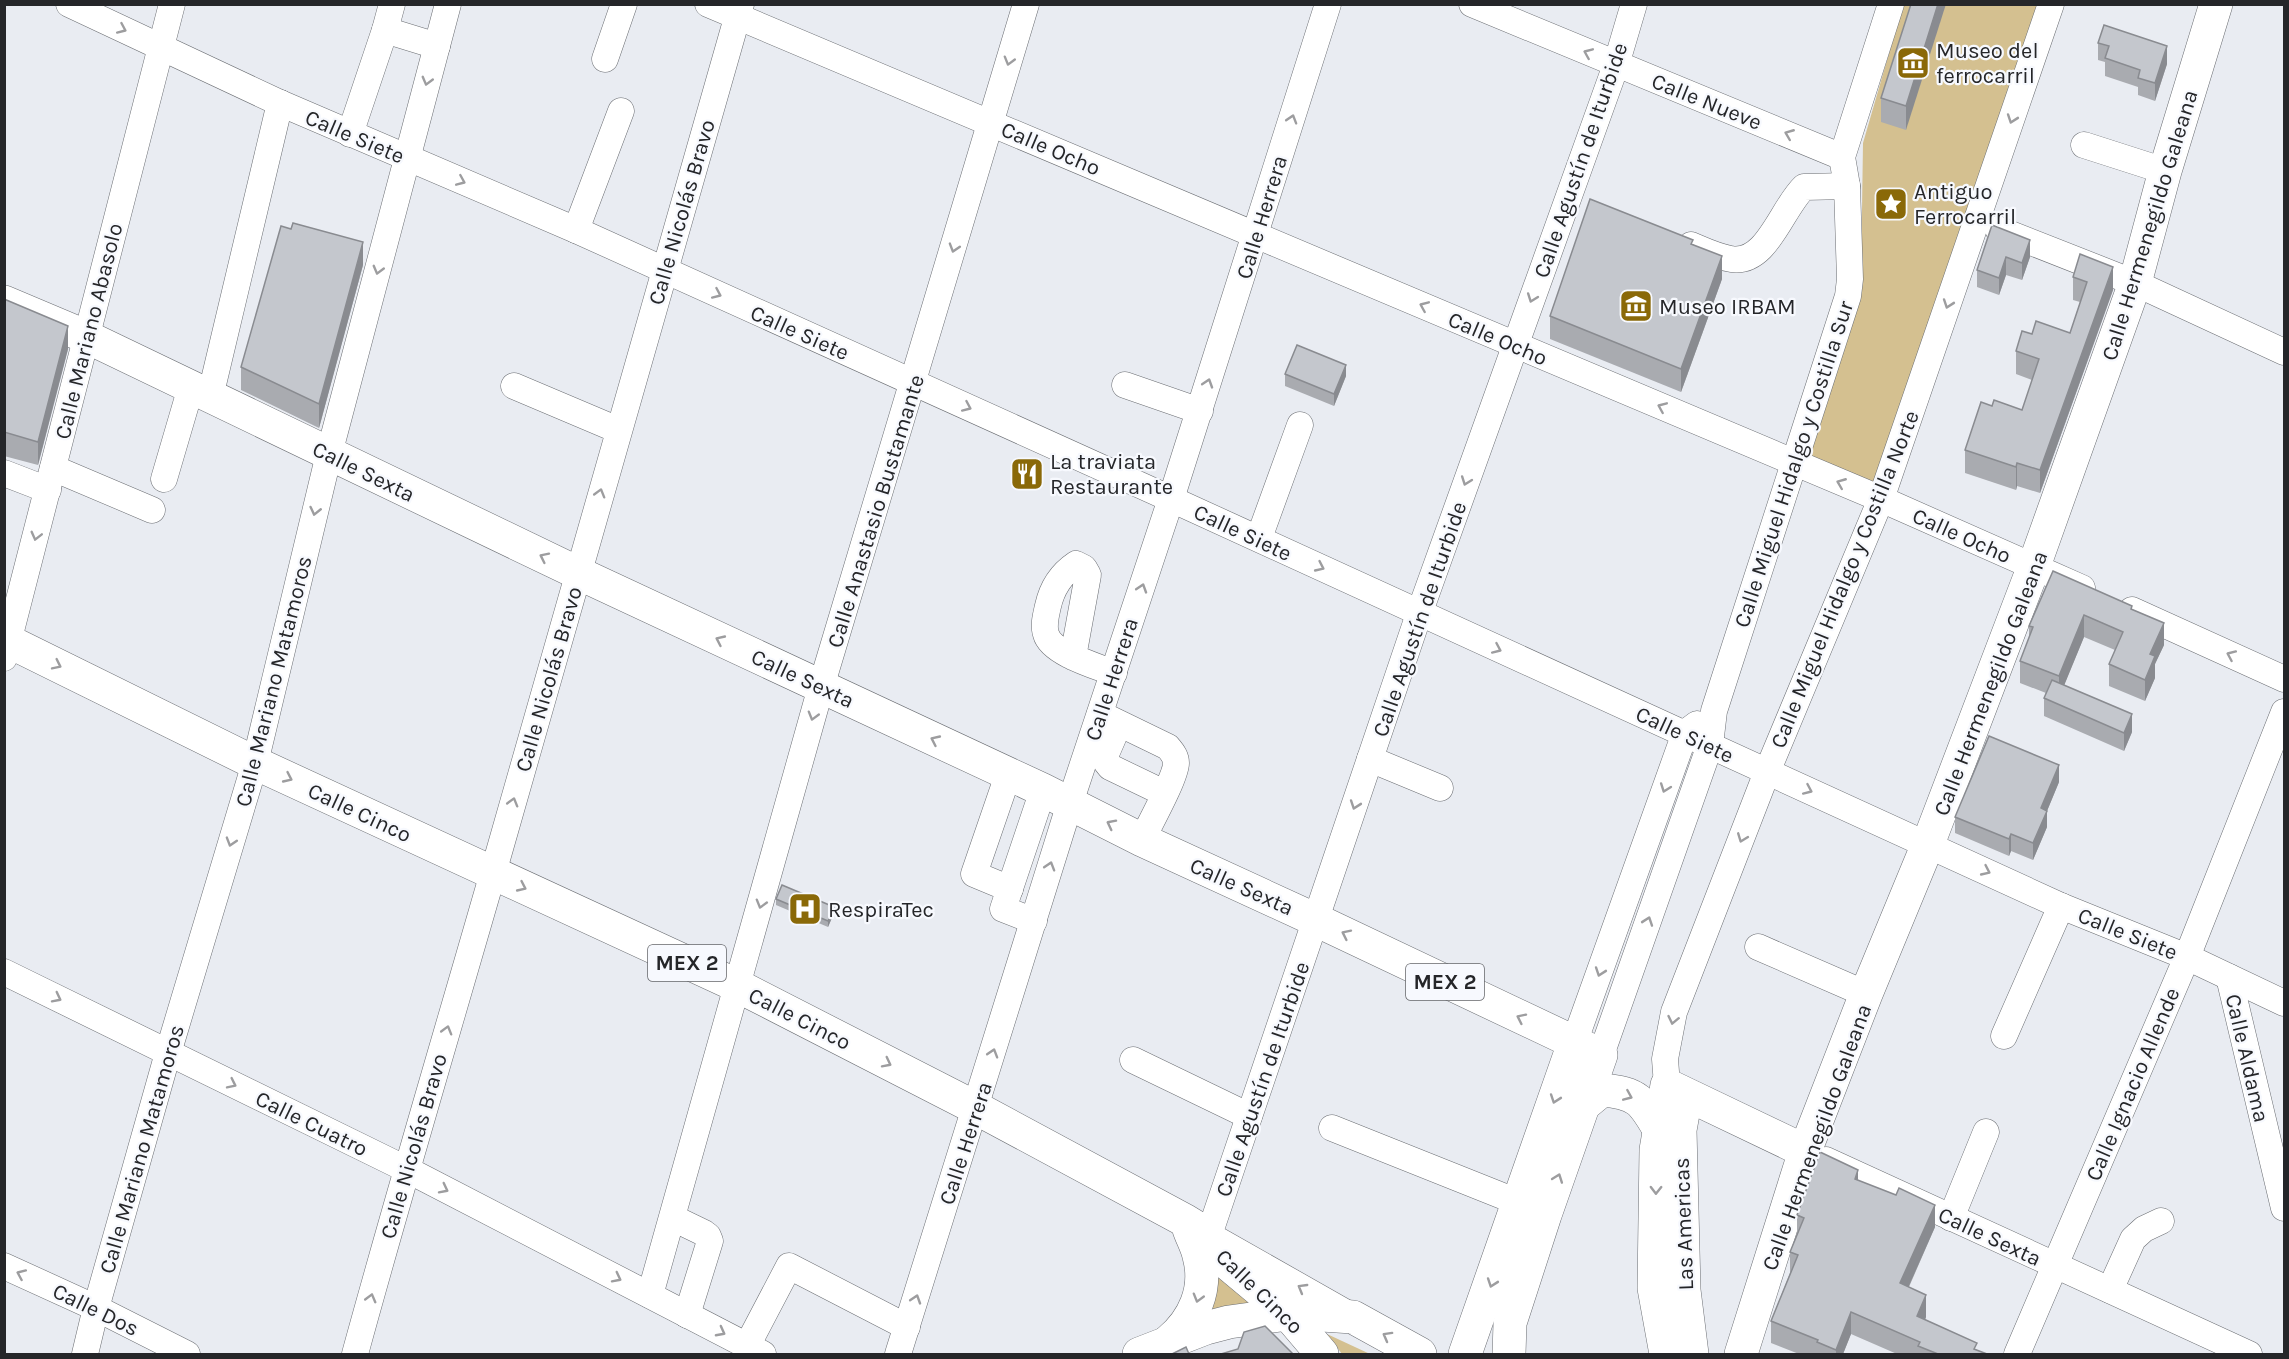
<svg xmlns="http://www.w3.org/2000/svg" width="2289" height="1359" viewBox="0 0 2289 1359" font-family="Karla,sans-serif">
	<rect width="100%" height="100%" fill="#e9ecf2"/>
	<g fill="#d4c090">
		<polygon points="1903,5 2046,5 1880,497 1809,458 1859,295 1861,278 1863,143"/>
		<polygon points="1214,1260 1257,1302 1202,1319"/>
		<polygon points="1327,1334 1370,1354 1342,1354"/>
	</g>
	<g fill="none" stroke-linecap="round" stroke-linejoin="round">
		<defs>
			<g id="minor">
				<polyline points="69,4 280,103 576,230 1171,499 2061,906 2187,957 2284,1003"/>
				<polyline points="392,4 385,30 437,46"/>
				<polyline points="708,4 1881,499 2082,588"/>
				<polyline points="1472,4 1842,157"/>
				<polyline points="605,59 624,4"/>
				<polyline points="350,134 385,30"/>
				<polyline points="2084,145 2165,171"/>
				<polyline points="1998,229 2135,283 2284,352"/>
				<polyline points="576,230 621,111"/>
				<path d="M 1691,245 C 1703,250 1717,257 1731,259 C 1767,265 1781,209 1804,187 L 1847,186"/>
				<polyline points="1125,385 1200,411"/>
				<polyline points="514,386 618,430"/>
				<polyline points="210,397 280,103"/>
				<polyline points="53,468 152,510"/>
				<polyline points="4,473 48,490"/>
				<polyline points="164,479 191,387"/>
				<polyline points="1259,538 1300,425"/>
				<polyline points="2132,610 2284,679"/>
				<path d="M 1073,657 L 1088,575 L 1084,568 L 1076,564 C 1061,574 1052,588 1048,606 C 1046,615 1043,625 1046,634 C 1051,653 1096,666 1114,673"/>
				<polyline points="4,658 172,4"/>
				<path d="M 1100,714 L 1168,747 C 1172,752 1176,756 1176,763 C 1176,777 1149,825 1142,840"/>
				<polyline points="1119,724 1106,754 1106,762 1110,767 1164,793"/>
				<polyline points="1370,759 1440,788"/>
				<polyline points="1008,775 974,874 1010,889"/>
				<polyline points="1034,921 1003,909 1043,790"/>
				<polyline points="1758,947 1866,994"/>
				<polyline points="4,972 406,1169 763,1354"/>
				<polyline points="2229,977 2284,1208"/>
				<polyline points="2004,1036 2061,906"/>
				<polyline points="1574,1043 1685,733 1697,724"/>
				<polyline points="1601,1055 1710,745 1714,711 1848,296 1850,279 1847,186 1842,157 1891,4"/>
				<polyline points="1133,1060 1249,1116"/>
				<polyline points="1667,1085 1665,1059 1674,1012 1767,772 1881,499 2051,4"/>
				<polyline points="1332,1128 1520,1203"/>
				<polyline points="1826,1160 2249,1354"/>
				<polyline points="673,1218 704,1233 708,1236 710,1241 687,1315"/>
				<polyline points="1951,1218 1986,1132"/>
				<polyline points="4,1266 96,1308 187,1354"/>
				<polyline points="2110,1290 2133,1239 2144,1229 2161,1221"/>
				<polyline points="650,1295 821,687 1026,4"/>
				<polyline points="1350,1315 1209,1235 1419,614 1616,65 1634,4"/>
				<polyline points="747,1346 789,1266 907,1327"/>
				<polyline points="85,1354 96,1308 168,1053 255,763 329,454 448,4"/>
				<path d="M 355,1354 C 399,1193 447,1033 493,873 C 576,584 657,294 741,4"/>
				<polyline points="898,1354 1070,803 1171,499 1328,4"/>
				<polyline points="2017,1354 2187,957 2284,712"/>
			</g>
			<g id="major">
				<polyline points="4,302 87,337 578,573 1043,790 1142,840 1316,920 1601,1055 1545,1215 1510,1323 1509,1354"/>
				<polyline points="4,639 255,763 738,986 976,1108 1186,1221 1209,1235 1216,1254 1288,1314 1322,1354"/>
				<polyline points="1685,1102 1680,1130 1684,1290 1692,1354"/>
				<path d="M 1585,1104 L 1602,1090 C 1638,1093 1643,1101 1660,1131"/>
				<path d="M 1169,1341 C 1194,1320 1208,1289 1199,1256 C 1197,1246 1192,1238 1189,1229"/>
				<polyline points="1139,1354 1206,1328 1229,1322 1288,1314 1306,1314 1353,1317 1420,1354"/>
				<polyline points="1465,1354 1574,1043"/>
				<polyline points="1666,1354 1654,1288 1656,1150 1667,1085 1805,1151"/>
				<polyline points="1741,1354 1805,1151 1866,994 1928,844 2034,566 2135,283 2165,171 2216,4"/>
			</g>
		</defs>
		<use href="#minor" stroke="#6b6e73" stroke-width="27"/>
		<use href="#major" stroke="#6b6e73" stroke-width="34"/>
		<use href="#minor" stroke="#fff" stroke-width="26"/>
		<use href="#major" stroke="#fff" stroke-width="33"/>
	</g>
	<g fill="#a9abb0">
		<polygon points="1911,4 1906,130 1881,122 1881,98"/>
		<polygon points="2098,43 2167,64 2155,101 2138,95 2138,87 2105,76 2105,62 2098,60"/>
		<polygon points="1992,225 2030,257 2022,280 2006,275 1999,295 1977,287 1977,270"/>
		<polygon points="1693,244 1722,279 1681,392 1550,339 1550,316"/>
		<polygon points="363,265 319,428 241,390 241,367"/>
		<polygon points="2073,277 2113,290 2040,493 2017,486 2016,490 1965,473 1965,450 1992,406 2022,410 2032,380 2016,374 2016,351 2032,334 2070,333 2080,302 2073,300"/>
		<polygon points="4,299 68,349 38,465 4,456"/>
		<polygon points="1285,374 1346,376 1334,406 1285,386"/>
		<polygon points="2053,571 2132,609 2164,645 2155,664 2155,678 2145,701 2109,686 2109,664 2115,650 2084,637 2064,685 2132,732 2124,751 2044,716 2044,698 2046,693 2020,683 2020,661 2029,638 2029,626"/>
		<polygon points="2059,782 2047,811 2047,827 2033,860 2011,851 2009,856 1955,833 1955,817"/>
		<polygon points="776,899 834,913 828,927 776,905"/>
		<polygon points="1858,1180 1935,1227 1909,1287 1926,1317 1925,1320 1977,1350 1987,1354 1897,1354 1851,1334 1843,1354 1799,1354 1771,1343 1771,1321 1790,1273 1790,1252 1797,1234 1797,1215"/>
	</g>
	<g fill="#898b90">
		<polygon points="1938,4 1946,4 1906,130 1906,106"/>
		<polygon points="2167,46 2167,64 2155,101 2155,83"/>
		<polygon points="2030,240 2030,257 2022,280 2022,263"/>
		<polygon points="363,242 363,265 319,428 319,404"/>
		<polygon points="1722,256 1722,279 1681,392 1681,369"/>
		<polygon points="2006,257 2006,275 1999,295 1999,278"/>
		<polygon points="2113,267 2113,290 2040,493 2040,470"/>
		<polygon points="68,326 68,349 38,465 38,442"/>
		<polygon points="1346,365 1346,376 1334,406 1334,394"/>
		<polygon points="2017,463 2017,486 2016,490 2016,467"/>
		<polygon points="2084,615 2084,637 2059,698 2059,676"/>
		<polygon points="2164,623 2164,645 2155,664 2155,678 2145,701 2145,680 2150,654"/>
		<polygon points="2132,714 2132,732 2124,751 2124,733"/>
		<polygon points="2059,765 2059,782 2047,811 2047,827 2033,860 2033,843 2041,808"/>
		<polygon points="2011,834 2011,851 2009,856 2009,839"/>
		<polygon points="834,907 834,913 828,927 828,921"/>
		<polygon points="1858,1170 1858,1192 1855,1179"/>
		<polygon points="1935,1205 1935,1227 1900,1306 1900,1283"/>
		<polygon points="1926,1295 1926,1317 1917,1338 1917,1316"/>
		<polygon points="1851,1312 1851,1334 1843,1354 1836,1354 1836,1350"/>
	</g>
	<g fill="#c4c7cd" stroke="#898b90" stroke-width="1.5">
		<polygon points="1911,4 1938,4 1906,106 1881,98"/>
		<polygon points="2104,25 2167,46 2155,83 2138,78 2140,70 2105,58 2109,46 2098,43"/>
		<polygon points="1590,199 1693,240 1691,244 1722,256 1681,369 1550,316"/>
		<polygon points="293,223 363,242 319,404 241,367 281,226 291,229"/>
		<polygon points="1992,225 2030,240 2022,263 2006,257 1999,278 1977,270"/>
		<polygon points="2080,254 2113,267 2040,470 2017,463 2016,467 1965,450 1981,402 1992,406 1994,400 2022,410 2039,359 2016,351 2022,331 2032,334 2036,321 2070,333 2087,282 2073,277"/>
		<polygon points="4,299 68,326 38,442 4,432"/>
		<polygon points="1297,345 1346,365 1334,394 1285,374"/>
		<polygon points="2053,571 2132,606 2131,609 2164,623 2150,654 2155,656 2145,680 2109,664 2123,632 2084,615 2059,676 2020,661 2033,627 2029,626"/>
		<polygon points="2052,680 2132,714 2124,733 2044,698"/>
		<polygon points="1989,736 2059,765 2041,808 2047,811 2033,843 2011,834 2009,839 1955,817"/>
		<polygon points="782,885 834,907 828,921 776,899"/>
		<polygon points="1820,1152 1858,1170 1855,1179 1896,1195 1899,1188 1935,1205 1900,1283 1926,1295 1917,1316 1977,1343 1974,1349 1987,1354 1938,1354 1918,1346 1920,1342 1851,1312 1836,1350 1817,1342 1818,1340 1771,1321 1798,1255 1790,1252 1804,1218 1797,1215"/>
		<polygon points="1265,1326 1293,1354 1221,1354 1238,1349 1244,1332"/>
		<polygon points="1186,1347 1189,1354 1172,1354"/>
	</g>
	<defs><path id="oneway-chevron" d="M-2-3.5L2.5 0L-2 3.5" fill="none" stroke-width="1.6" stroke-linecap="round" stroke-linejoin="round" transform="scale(1.5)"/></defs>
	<g stroke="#9d9d9f">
		<use href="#oneway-chevron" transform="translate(122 29) rotate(24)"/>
		<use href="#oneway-chevron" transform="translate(1588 53) rotate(-157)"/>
		<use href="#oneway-chevron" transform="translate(1009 61) rotate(106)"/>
		<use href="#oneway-chevron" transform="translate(427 81) rotate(105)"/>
		<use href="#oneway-chevron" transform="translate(1292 119) rotate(-73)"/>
		<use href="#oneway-chevron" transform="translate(2012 119) rotate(109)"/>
		<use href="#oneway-chevron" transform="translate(1789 134) rotate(-158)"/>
		<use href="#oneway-chevron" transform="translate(461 181) rotate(23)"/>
		<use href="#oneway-chevron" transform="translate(954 248) rotate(107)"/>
		<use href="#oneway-chevron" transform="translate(378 270) rotate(105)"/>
		<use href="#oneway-chevron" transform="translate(717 294) rotate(24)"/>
		<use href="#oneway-chevron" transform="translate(1532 298) rotate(110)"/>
		<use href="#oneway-chevron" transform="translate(1948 304) rotate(109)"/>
		<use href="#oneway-chevron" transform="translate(1424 306) rotate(-157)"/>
		<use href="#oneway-chevron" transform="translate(1208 383) rotate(-72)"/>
		<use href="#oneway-chevron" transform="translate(967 407) rotate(24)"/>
		<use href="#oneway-chevron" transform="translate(1662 407) rotate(-157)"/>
		<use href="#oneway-chevron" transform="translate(1466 481) rotate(110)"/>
		<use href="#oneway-chevron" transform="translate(1841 483) rotate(-158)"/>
		<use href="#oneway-chevron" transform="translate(600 493) rotate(-74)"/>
		<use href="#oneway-chevron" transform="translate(315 511) rotate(103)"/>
		<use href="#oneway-chevron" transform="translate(36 536) rotate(104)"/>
		<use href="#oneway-chevron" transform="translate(544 557) rotate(-154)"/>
		<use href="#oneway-chevron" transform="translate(1320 567) rotate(25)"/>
		<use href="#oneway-chevron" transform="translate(1142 588) rotate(-72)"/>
		<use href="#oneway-chevron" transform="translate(720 640) rotate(-155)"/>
		<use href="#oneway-chevron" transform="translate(1497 649) rotate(24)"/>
		<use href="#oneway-chevron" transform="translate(2231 655) rotate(-156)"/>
		<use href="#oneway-chevron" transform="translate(57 665) rotate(26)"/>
		<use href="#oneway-chevron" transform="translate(813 716) rotate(106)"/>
		<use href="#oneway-chevron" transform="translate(935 740) rotate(-155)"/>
		<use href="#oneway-chevron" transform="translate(288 778) rotate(25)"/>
		<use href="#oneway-chevron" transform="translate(1665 788) rotate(110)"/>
		<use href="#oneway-chevron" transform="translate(1808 790) rotate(24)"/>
		<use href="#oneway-chevron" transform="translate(513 802) rotate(-74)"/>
		<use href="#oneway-chevron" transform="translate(1355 805) rotate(109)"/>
		<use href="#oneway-chevron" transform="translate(1111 824) rotate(-153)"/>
		<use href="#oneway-chevron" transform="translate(1742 838) rotate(111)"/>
		<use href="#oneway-chevron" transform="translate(231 842) rotate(107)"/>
		<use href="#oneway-chevron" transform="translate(1050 866) rotate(-73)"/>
		<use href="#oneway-chevron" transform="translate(1986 871) rotate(25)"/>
		<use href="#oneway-chevron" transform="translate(522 887) rotate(25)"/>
		<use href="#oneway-chevron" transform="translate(761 904) rotate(106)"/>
		<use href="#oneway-chevron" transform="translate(1648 921) rotate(-71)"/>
		<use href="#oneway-chevron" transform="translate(1346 934) rotate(-154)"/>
		<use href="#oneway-chevron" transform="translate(1600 972) rotate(109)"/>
		<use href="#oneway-chevron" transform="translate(57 998) rotate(27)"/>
		<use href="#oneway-chevron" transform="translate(1521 1018) rotate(-154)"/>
		<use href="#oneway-chevron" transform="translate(1673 1020) rotate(102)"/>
		<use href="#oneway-chevron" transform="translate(447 1030) rotate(-74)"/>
		<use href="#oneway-chevron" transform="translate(993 1053) rotate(-73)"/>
		<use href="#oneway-chevron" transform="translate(887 1063) rotate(27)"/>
		<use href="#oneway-chevron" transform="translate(232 1084) rotate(26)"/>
		<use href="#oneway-chevron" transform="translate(1628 1096) rotate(23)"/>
		<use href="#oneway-chevron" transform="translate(1555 1099) rotate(109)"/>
		<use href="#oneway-chevron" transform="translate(1558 1178) rotate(-70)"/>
		<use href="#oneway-chevron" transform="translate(444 1189) rotate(27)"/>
		<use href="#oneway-chevron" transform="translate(1656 1190) rotate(91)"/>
		<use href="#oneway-chevron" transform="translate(21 1274) rotate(-156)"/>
		<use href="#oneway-chevron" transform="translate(617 1278) rotate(27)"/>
		<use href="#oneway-chevron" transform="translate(1492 1283) rotate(109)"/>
		<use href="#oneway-chevron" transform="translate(1302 1288) rotate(-150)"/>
		<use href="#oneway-chevron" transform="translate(371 1298) rotate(-75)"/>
		<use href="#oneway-chevron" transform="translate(1198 1298) rotate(106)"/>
		<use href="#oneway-chevron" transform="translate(916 1299) rotate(-72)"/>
		<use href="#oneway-chevron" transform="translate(721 1332) rotate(28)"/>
		<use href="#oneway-chevron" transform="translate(1387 1336) rotate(-151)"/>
	</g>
	<defs>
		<symbol id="museum-square" viewBox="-11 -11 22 22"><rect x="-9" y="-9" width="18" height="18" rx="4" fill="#8a6908" stroke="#f7f9fe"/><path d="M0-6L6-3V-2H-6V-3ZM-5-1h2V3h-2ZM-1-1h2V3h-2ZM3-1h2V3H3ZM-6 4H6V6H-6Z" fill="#fff"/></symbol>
		<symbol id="sight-square" viewBox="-11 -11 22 22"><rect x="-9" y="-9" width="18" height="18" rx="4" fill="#8a6908" stroke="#f7f9fe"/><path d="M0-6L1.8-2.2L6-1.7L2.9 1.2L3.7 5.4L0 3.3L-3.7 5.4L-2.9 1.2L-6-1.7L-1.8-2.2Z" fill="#fff"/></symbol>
		<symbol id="restaurant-square" viewBox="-11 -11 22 22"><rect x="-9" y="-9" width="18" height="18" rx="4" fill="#8a6908" stroke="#f7f9fe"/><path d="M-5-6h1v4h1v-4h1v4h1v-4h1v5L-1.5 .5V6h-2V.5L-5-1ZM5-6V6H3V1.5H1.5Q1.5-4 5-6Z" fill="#fff"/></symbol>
		<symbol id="hospital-square" viewBox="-11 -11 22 22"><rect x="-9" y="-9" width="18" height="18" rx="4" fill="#8a6908" stroke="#f7f9fe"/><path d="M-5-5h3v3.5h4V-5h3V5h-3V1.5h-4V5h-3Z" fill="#fff"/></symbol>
	</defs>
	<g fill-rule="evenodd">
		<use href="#museum-square" x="1894" y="44" width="38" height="38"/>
		<use href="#sight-square" x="1872" y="185" width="38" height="38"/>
		<use href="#museum-square" x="1617" y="287" width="38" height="38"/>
		<use href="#restaurant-square" x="1008" y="455" width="38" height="38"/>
		<use href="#hospital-square" x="786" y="890" width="38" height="38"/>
	</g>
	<g text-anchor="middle" stroke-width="4.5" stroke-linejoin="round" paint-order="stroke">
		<g fill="#f7f9fe" stroke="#646569" stroke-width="1.5">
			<rect x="648" y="945" width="78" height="36" rx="4.5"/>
			<rect x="1406" y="964" width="78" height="36" rx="4.5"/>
		</g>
		<g font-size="21" font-weight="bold" fill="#252629">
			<text x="687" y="970">MEX 2</text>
			<text x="1445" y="989">MEX 2</text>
		</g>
		<g font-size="22" fill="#252629" stroke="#f7f9fe" text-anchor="start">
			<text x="1936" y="58">Museo del<tspan x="1936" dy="25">ferrocarril</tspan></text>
			<text x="1914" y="199">Antiguo<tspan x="1914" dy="25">Ferrocarril</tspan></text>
			<text x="1659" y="314">Museo IRBAM</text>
			<text x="1050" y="469">La traviata<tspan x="1050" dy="25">Restaurante</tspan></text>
			<text x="828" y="917">RespiraTec</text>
		</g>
		<g font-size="22" fill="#252629" stroke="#f7f9fe">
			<text transform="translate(1707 101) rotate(22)" y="8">Calle Nueve</text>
			<text transform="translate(355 136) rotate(23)" y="8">Calle Siete</text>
			<text transform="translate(1051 148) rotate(23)" y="8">Calle Ocho</text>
			<text transform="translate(1580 160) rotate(-71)" y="8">Calle Agustín de Iturbide</text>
			<text transform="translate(681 212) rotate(-74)" y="8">Calle Nicolás Bravo</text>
			<text transform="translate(1261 217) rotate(-73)" y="8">Calle Herrera</text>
			<text transform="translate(2149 225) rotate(-73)" y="8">Calle Hermenegildo Galeana</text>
			<text transform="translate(88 331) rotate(-76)" y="8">Calle Mariano Abasolo</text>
			<text transform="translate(800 332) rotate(24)" y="8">Calle Siete</text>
			<text transform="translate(1498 338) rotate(23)" y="8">Calle Ocho</text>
			<text transform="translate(1793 464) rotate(-72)" y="8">Calle Miguel Hidalgo y Costilla Sur</text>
			<text transform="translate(364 471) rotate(26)" y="8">Calle Sexta</text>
			<text transform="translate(875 511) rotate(-73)" y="8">Calle Anastasio Bustamante</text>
			<text transform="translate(1243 532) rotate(25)" y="8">Calle Siete</text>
			<text transform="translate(1962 535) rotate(24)" y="8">Calle Ocho</text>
			<text transform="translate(1844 579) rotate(-68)" y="8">Calle Miguel Hidalgo y Costilla Norte</text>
			<text transform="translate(1419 619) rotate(-71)" y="8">Calle Agustín de Iturbide</text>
			<text transform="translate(803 678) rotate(25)" y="8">Calle Sexta</text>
			<text transform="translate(548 679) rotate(-74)" y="8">Calle Nicolás Bravo</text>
			<text transform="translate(1111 679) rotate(-72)" y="8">Calle Herrera</text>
			<text transform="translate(273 681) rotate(-76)" y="8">Calle Mariano Matamoros</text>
			<text transform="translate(1990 683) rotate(-69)" y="8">Calle Hermenegildo Galeana</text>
			<text transform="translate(1685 734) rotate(25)" y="8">Calle Siete</text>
			<text transform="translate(360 812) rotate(25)" y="8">Calle Cinco</text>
			<text transform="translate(1242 886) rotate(24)" y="8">Calle Sexta</text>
			<text transform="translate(2128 933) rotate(22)" y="8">Calle Siete</text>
			<text transform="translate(800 1018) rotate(27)" y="8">Calle Cinco</text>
			<text transform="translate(2248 1058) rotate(77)" y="8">Calle Aldama</text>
			<text transform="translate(1262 1079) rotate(-71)" y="8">Calle Agustín de Iturbide</text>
			<text transform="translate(2132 1084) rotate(-67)" y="8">Calle Ignacio Allende</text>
			<text transform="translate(312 1123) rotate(26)" y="8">Calle Cuatro</text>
			<text transform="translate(1816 1137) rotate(-70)" y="8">Calle Hermenegildo Galeana</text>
			<text transform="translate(965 1143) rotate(-72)" y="8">Calle Herrera</text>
			<text transform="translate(413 1146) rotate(-74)" y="8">Calle Nicolás Bravo</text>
			<text transform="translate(141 1149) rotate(-74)" y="8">Calle Mariano Matamoros</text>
			<text transform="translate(1683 1224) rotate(-92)" y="8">Las Americas</text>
			<text transform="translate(1990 1236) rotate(25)" y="8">Calle Sexta</text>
			<text transform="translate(1260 1291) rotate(44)" y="8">Calle Cinco</text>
			<text transform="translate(96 1309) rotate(26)" y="8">Calle Dos</text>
		</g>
	</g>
	<rect width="2289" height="1359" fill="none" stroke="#252629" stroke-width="12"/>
</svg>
